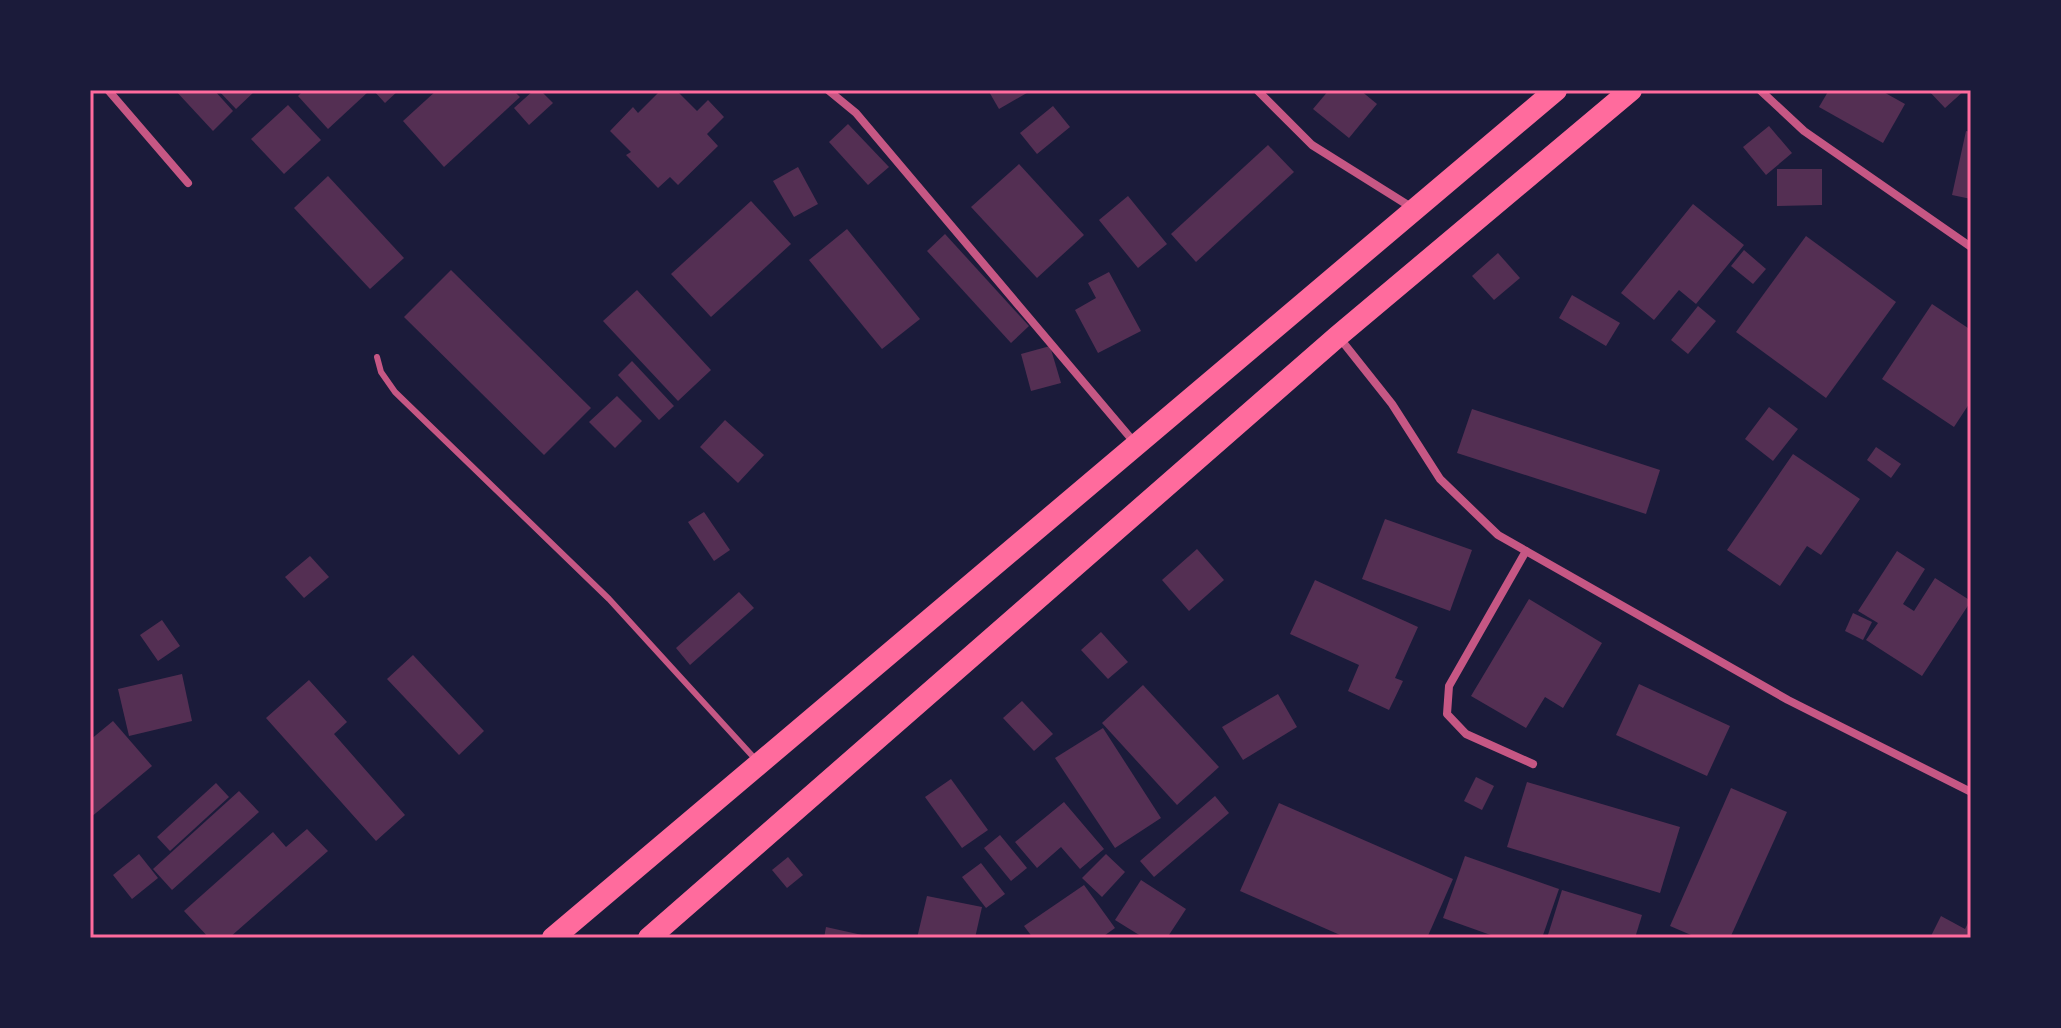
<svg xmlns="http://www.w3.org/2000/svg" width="2061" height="1028" viewBox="0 0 2061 1028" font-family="Inter,sans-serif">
	<rect width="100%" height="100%" fill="#1b1b3a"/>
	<g fill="#542f53">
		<polygon points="175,90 214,90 233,111 213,131"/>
		<polygon points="218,90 256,90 236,109"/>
		<polygon points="304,90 366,90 368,92 328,129 298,96"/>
		<polygon points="373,90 399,90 385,103"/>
		<polygon points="437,90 513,90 520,97 444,167 403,121"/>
		<polygon points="534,90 540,90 553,103 529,125 514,108"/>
		<polygon points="661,90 676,90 697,111 708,100 724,117 707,134 718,146 678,185 670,177 658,188 626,155 631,152 610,131 633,107 638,113"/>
		<polygon points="988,90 1032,90 999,109"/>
		<polygon points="1329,90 1360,90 1377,104 1349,138 1313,109"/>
		<polygon points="1829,90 1880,90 1905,104 1883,143 1819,107"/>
		<polygon points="1928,90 1965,90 1945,108"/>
		<polygon points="288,105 321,140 284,174 251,139"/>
		<polygon points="1053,106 1070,127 1037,154 1020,133"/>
		<polygon points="848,124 889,167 868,185 829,142"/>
		<polygon points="1769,126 1792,153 1766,175 1743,147"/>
		<polygon points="1966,131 1971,132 1971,199 1952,195"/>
		<polygon points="1268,145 1294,172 1196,262 1171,234"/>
		<polygon points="1019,164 1084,235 1037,278 971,207"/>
		<polygon points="798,167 818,204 794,217 773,181"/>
		<polygon points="1777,169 1822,169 1822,205 1777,206"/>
		<polygon points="328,176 404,258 370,289 294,208"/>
		<polygon points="1128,196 1167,244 1138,268 1099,220"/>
		<polygon points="751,201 791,244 711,317 671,274"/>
		<polygon points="1693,204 1744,245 1696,304 1679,290 1654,320 1621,293"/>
		<polygon points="847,229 920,319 882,349 809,260"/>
		<polygon points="945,234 1029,326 1011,343 927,251"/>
		<polygon points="1806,236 1896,302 1826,398 1736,332"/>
		<polygon points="1744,250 1766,269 1753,284 1731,266"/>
		<polygon points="1498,253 1520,278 1494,300 1472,276"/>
		<polygon points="451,270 591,408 544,455 404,317"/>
		<polygon points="1109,272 1141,331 1098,353 1075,310 1096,298 1088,283"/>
		<polygon points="637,290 711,370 678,401 603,321"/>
		<polygon points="1572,295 1620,323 1606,346 1559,318"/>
		<polygon points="1932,304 1971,330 1971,401 1954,427 1882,379"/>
		<polygon points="1698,306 1716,321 1688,354 1671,340"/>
		<polygon points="1050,346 1061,383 1031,391 1021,354"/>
		<polygon points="632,361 674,406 659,420 618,375"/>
		<polygon points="617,396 642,421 615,448 589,422"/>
		<polygon points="1769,407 1798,429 1773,461 1745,439"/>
		<polygon points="1472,409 1660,470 1646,514 1457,453"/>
		<polygon points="725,420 764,455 738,483 700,447"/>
		<polygon points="1876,447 1901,464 1891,478 1867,460"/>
		<polygon points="1793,454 1860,499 1821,555 1807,546 1780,586 1727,550"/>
		<polygon points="704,512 730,550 714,561 688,522"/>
		<polygon points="1385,519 1472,550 1450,611 1362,579"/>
		<polygon points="1197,549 1224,580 1189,611 1162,580"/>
		<polygon points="1897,551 1925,569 1903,604 1914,611 1935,578 1971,601 1922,676 1866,640 1878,623 1858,611"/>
		<polygon points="310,556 329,577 304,598 285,577"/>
		<polygon points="1315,580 1418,627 1395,678 1403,681 1389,710 1348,691 1359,665 1290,634"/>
		<polygon points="739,592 754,608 690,665 676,648"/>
		<polygon points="1529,599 1602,643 1563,708 1545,697 1526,728 1471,696"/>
		<polygon points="1853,613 1872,622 1863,640 1845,631"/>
		<polygon points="162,620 180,646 158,661 140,635"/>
		<polygon points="1101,632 1128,662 1108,679 1081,650"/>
		<polygon points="413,655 484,731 459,755 387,679"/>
		<polygon points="182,674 192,721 129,736 118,689"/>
		<polygon points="309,680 347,722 334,734 405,815 376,841 266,718"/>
		<polygon points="1639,684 1730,726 1707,776 1616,735"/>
		<polygon points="1143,685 1219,767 1177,805 1102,723"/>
		<polygon points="1278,694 1297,727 1243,760 1222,727"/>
		<polygon points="1022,701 1053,734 1034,751 1003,718"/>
		<polygon points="113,721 152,766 90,818 90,740"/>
		<polygon points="1103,728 1161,818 1115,848 1055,758"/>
		<polygon points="1476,777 1494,786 1482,810 1464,801"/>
		<polygon points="951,779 988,830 962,848 925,797"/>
		<polygon points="1527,782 1680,827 1660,893 1507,847"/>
		<polygon points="216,783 229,797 170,851 157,837"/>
		<polygon points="1731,788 1787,812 1730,938 1698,938 1670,926"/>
		<polygon points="239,791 259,812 172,890 153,869"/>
		<polygon points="1215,796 1229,813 1154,877 1140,861"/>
		<polygon points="1064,802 1104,849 1080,869 1061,847 1037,868 1015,842"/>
		<polygon points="1279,803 1453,879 1427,938 1347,938 1240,891"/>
		<polygon points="307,829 328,851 229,938 209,938 184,911 273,832 286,847"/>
		<polygon points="1000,835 1027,868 1011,881 984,848"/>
		<polygon points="139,854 158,878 132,899 113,875"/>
		<polygon points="1106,854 1125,872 1102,897 1082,878"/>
		<polygon points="1465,856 1559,889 1542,938 1499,938 1443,918"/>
		<polygon points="788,857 803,875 787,888 772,870"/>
		<polygon points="981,863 1005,894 986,908 962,877"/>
		<polygon points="1141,880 1186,909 1167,938 1144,938 1115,920"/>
		<polygon points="1084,885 1115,928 1101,938 1033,938 1024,926"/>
		<polygon points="1562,890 1642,915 1635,938 1547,938"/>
		<polygon points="927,896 982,907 975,938 917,938"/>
		<polygon points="1941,916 1965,929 1971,917 1971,938 1930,938"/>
		<polygon points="826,927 871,937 871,938 824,938"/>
	</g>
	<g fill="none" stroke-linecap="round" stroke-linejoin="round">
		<polyline stroke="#c65784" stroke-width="6" points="377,357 381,372 395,392 609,599 757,761"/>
		<g stroke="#c65784" stroke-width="8">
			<polyline points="108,90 188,183"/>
			<polyline points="828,90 856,113 1134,442"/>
			<polyline points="1257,90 1312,145 1411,207"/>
			<polyline points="1760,90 1804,131 1971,247"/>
			<polyline points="1338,336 1392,404 1440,479 1498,535 1788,700 1971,792"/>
			<polyline points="1526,551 1449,686 1447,714 1466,734 1533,764"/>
		</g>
		<g stroke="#ff6b9d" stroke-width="22">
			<polyline points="553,938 1556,90"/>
			<polyline points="649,938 1338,336 1631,90"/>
		</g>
	</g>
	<rect width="2061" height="1028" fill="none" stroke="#1b1b3a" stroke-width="184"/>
	<rect x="92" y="92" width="1877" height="844" fill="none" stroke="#ff6b9d" stroke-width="3"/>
</svg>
